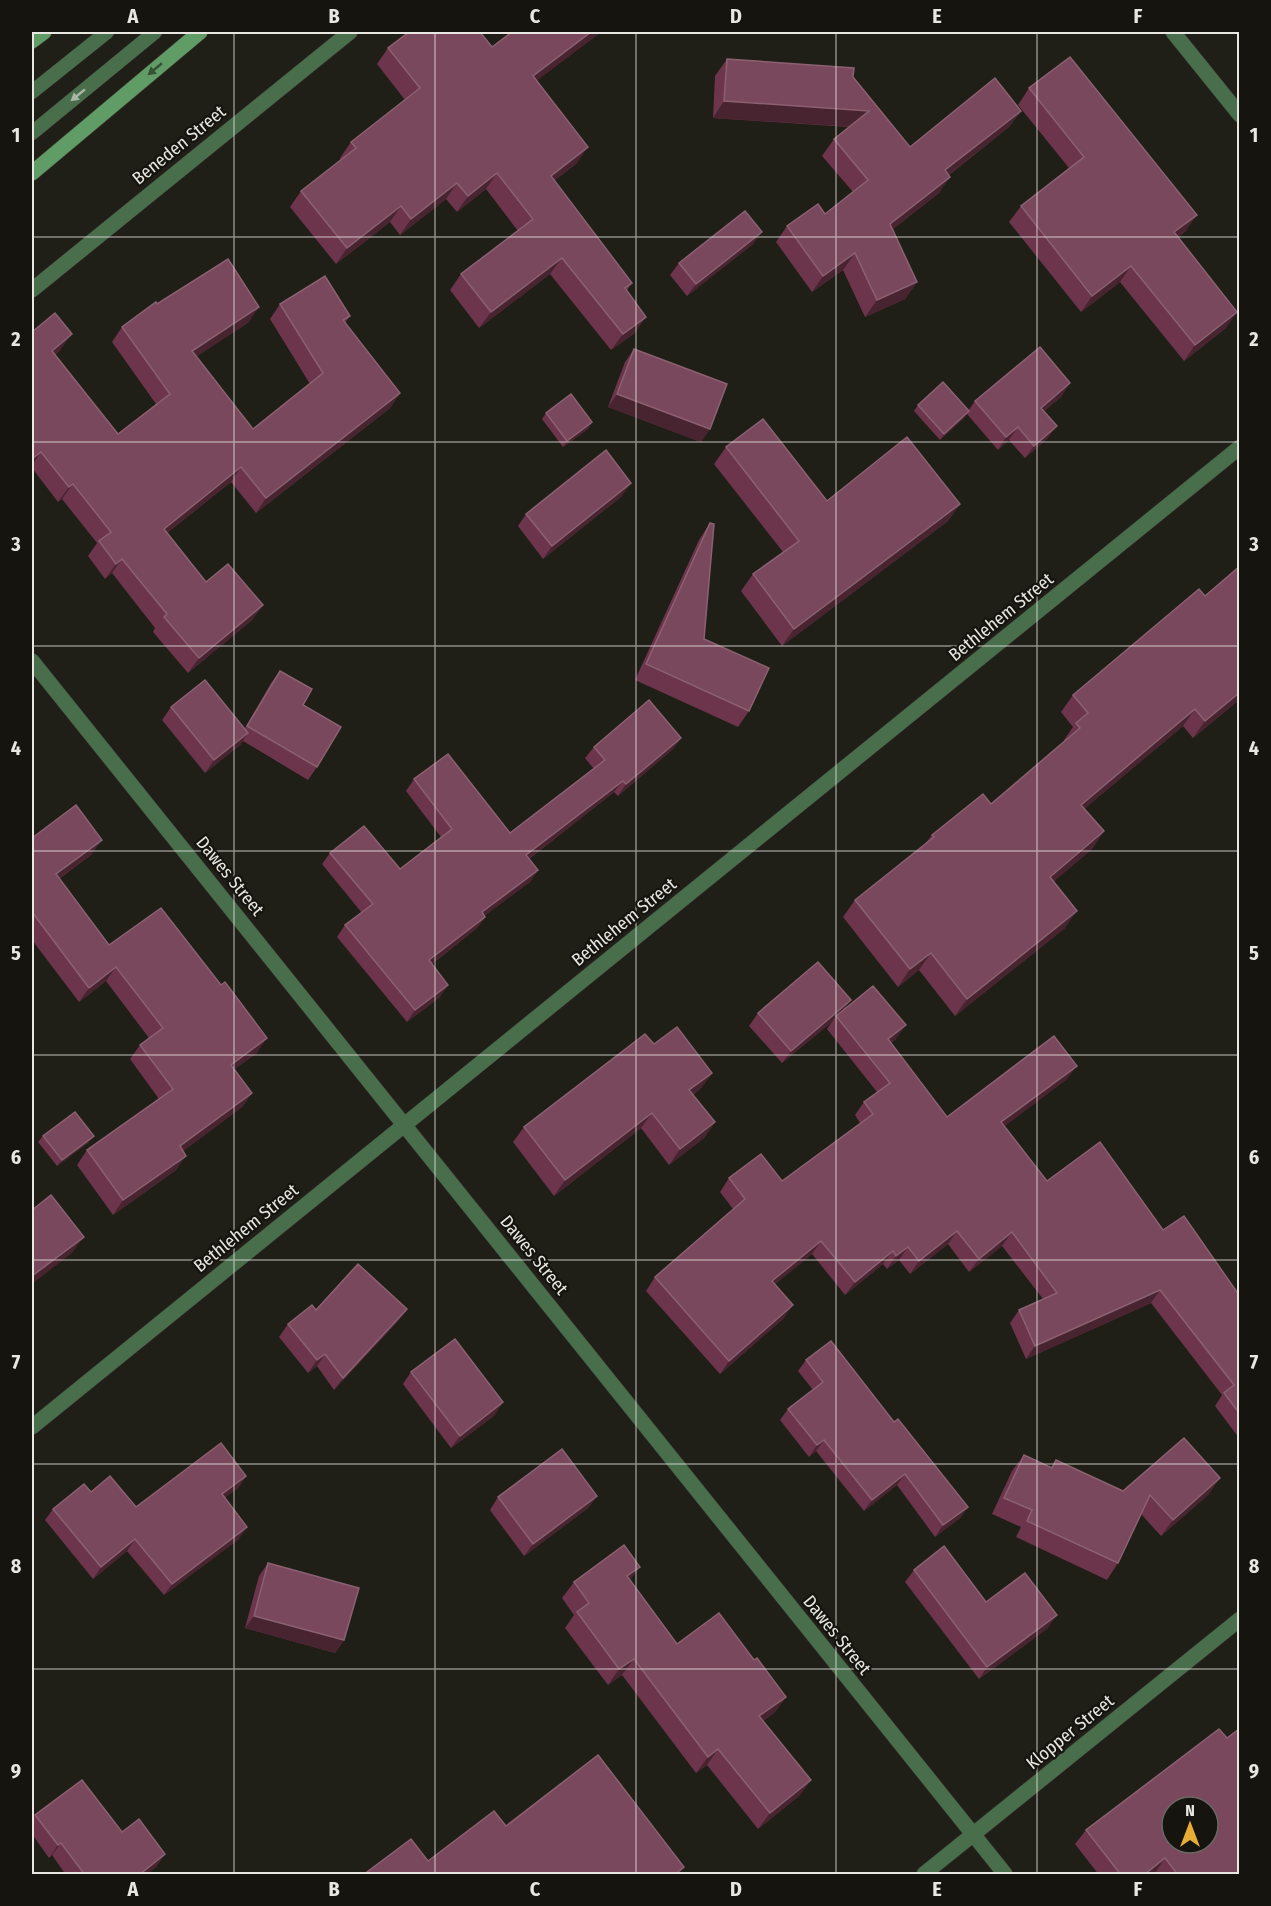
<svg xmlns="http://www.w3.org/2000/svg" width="1271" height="1906" viewBox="0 0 1271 1906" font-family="'Fira Sans Condensed',sans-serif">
	<rect width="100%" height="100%" fill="#1f1e17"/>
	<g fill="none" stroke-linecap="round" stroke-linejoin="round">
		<defs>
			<g id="lane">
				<polyline points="32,92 107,32"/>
				<polyline points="32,133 155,32"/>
			</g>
			<g id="street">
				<polyline points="1173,32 1240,115"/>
				<polyline points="32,290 350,32"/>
				<polyline points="32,661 1005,1874"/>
				<polyline points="32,1427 1240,447"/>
				<polyline points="924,1874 1240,1619"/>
			</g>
			<g id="secondary">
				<polyline points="32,41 44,32"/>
				<polyline points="32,173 200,32"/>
			</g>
		</defs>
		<use href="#lane" stroke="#3b3a33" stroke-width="15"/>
		<use href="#street" stroke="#3b3a33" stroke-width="16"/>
		<use href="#secondary" stroke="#3b3a33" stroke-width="16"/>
		<use href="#lane" stroke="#496e4c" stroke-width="14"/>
		<use href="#street" stroke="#496e4c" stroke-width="15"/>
		<use href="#secondary" stroke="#609c65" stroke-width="15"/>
	</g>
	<g fill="#6c354c">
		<polygon points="512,32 601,32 537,80 577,163 554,181 632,283 627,290 635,333 611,350 550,274 479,328 450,290 461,274 518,231 486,189 457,212 446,199 400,235 390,222 336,264 290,207 301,191 341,160 340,158 351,142 405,100 377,64 388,48 492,47"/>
		<polygon points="727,59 853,77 910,147 1021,111 1009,127 949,175 939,193 893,229 917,282 905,299 865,317 843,270 812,292 776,242 787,226 825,214 853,192 822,156 834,139 849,127 713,118 715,76"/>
		<polygon points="1029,88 1186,231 1178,237 1226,328 1184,361 1120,282 1081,312 1009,222 1021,206 1069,168 1018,105"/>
		<polygon points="753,244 687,296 670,275 679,263"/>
		<polygon points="157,304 249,322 197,356 253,429 310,384 270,319 280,304 350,316 345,323 400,393 390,408 256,513 231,482 167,533 206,582 263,605 252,620 188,673 153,632 155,628 112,573 105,579 88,556 97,543 62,499 58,502 32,468 32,332 61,349 55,355 118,434 156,404 112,342 122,327"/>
		<polygon points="634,349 710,429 701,442 608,407 625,362"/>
		<polygon points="1062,396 1044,411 1048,438 1025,458 1009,440 998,450 967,414 964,418 940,440 914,411 918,405 968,411 975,401"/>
		<polygon points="546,413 592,422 588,429 563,447 542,419"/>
		<polygon points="726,447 827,501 960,504 948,521 782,646 741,591 753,574 783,552 714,464"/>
		<polygon points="622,496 543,559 518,526 526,514"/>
		<polygon points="710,523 704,639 749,711 738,727 635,680 699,540"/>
		<polygon points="280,671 303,705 317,767 308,780 243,741 240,745 205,773 162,720 171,707 245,728 271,683"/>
		<polygon points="1073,695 1239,700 1193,738 1183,726 1084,809 1104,831 1092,849 1054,881 1065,928 955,1016 919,970 898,987 843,917 855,900 925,844 932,835 991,804 1065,741 1064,740 1073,727 1061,712"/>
		<polygon points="681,738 673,749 618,796 614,792 529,859 538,870 530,882 484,915 485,917 477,928 432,964 440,997 407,1022 337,937 345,925 362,913 322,864 330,853 400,869 441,837 406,791 414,779 510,833 594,769 585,758 594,747"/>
		<polygon points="32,838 92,854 59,879 109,945 257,1053 234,1069 252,1093 242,1107 183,1151 176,1170 113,1215 77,1165 87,1150 159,1099 130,1059 140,1045 149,1038 106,981 79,1002 32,940"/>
		<polygon points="846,1007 896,1039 891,1043 947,1117 1067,1079 1004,1126 1047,1181 1163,1230 1239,1295 1239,1438 1215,1406 1222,1395 1151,1303 1026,1359 1010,1323 1019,1310 1043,1299 1002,1246 969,1272 948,1244 910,1274 899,1260 887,1269 883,1264 845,1295 812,1254 775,1284 784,1318 720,1374 646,1291 655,1277 733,1209 720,1192 729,1178 782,1181 860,1123 855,1115 864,1102 877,1092 827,1029 832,1022 782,1063 749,1026 758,1013"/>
		<polygon points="654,1044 712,1073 701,1088 693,1095 715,1122 704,1138 669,1165 641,1128 554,1196 513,1142 524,1127"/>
		<polygon points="43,1136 89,1142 57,1166 38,1142"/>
		<polygon points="407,1309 398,1321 334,1390 317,1366 308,1373 279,1337 288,1324 316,1310"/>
		<polygon points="806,1360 894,1422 968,1507 960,1518 935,1537 897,1485 864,1511 816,1451 809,1457 780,1420 788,1409 813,1390 798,1371"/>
		<polygon points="411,1372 495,1415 451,1448 403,1384"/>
		<polygon points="1024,1455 1051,1467 1056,1460 1123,1491 1209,1494 1161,1536 1141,1514 1118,1563 1107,1580 1016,1537 1021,1527 992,1514 1012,1471"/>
		<polygon points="246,1476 238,1488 224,1498 239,1539 164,1595 127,1551 93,1579 45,1520 53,1509 91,1492 136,1507"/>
		<polygon points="597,1496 588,1508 524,1556 490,1510 498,1497"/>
		<polygon points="268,1563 344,1640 335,1653 245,1628 259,1576"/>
		<polygon points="914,1570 986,1602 1048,1628 979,1679 905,1582"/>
		<polygon points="630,1581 677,1644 754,1660 786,1697 774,1713 763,1721 811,1780 799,1796 758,1829 707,1765 696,1773 622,1675 608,1685 565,1628 574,1615 562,1598 574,1582"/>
		<polygon points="35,1815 122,1832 165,1854 156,1867 146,1875 66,1875 52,1855 49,1858 32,1834 32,1820"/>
		<polygon points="1086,1830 1239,1875 1156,1875 1155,1873 1152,1875 1099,1875 1075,1844"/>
	</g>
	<g fill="#482430">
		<polygon points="591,32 601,32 522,92 533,76"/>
		<polygon points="724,101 869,111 857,127 713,118"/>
		<polygon points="1021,111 1009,127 933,187 945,170"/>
		<polygon points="588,147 577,163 540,192 551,176"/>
		<polygon points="497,173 486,189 457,212 468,196"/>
		<polygon points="950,177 939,193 879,240 890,224"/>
		<polygon points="457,183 446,199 400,235 411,219"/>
		<polygon points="401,206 390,222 336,264 347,248"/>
		<polygon points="1197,215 1186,231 1163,249 1174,232"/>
		<polygon points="762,232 753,244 687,296 696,284"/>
		<polygon points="855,253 843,270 812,292 823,276"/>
		<polygon points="562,258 550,274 479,328 491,312"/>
		<polygon points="1131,266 1120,282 1081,312 1092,296"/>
		<polygon points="917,282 905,299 865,317 877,300"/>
		<polygon points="259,307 249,322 182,366 192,351"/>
		<polygon points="1237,312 1226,328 1184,361 1195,345"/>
		<polygon points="646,317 635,333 611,350 623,334"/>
		<polygon points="72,334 61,349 41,366 52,351"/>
		<polygon points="1070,383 1062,396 1032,420 1041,408"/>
		<polygon points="400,393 390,408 256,513 266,498"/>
		<polygon points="617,394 710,429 701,442 608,407"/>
		<polygon points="969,411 964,418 940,440 944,434"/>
		<polygon points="592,422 588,429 563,447 567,441"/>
		<polygon points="1057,426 1048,438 1025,458 1034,446"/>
		<polygon points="1018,427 1009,440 998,450 1006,437"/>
		<polygon points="41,452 32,465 32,459"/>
		<polygon points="241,467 231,482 154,543 164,529"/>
		<polygon points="631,483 622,496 543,559 552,546"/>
		<polygon points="73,484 62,499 58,502 69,487"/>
		<polygon points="960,504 948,521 782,646 794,629"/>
		<polygon points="122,559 112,573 105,579 116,564"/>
		<polygon points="263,605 252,620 188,673 199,658"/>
		<polygon points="1239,693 1239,700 1193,738 1205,721"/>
		<polygon points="1195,709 1183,726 1069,822 1081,805"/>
		<polygon points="248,733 240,745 205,773 214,760"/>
		<polygon points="681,738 673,749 618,796 626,784"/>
		<polygon points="623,781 614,792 518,867 526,855"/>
		<polygon points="1104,831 1092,849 1038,895 1050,877"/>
		<polygon points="102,840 92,854 46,888 56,874"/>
		<polygon points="538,870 530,882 474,924 482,912"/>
		<polygon points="1077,911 1065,928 955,1016 967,999"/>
		<polygon points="485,917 477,928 421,972 429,960"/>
		<polygon points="931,953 919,970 898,987 910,969"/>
		<polygon points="116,967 106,981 79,1002 89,988"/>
		<polygon points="448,985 440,997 407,1022 415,1010"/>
		<polygon points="851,1000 842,1013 836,1016 832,1022 782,1063 791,1051"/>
		<polygon points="906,1025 896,1039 879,1053 888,1039"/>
		<polygon points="267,1038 257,1053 221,1079 231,1065"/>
		<polygon points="1077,1066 1067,1079 992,1136 1001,1122"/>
		<polygon points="712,1073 701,1088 678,1106 689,1090"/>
		<polygon points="252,1093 242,1107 170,1161 180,1146"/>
		<polygon points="652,1113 641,1128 554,1196 565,1180"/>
		<polygon points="715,1122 704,1138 669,1165 680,1149"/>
		<polygon points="94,1136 89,1142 57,1166 62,1160"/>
		<polygon points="186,1156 176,1170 113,1215 123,1200"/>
		<polygon points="957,1231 948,1244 910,1274 919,1261"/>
		<polygon points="1012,1232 1002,1246 969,1272 979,1259"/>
		<polygon points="84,1237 72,1253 32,1284 32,1276"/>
		<polygon points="821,1241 812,1254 763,1294 772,1281"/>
		<polygon points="908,1247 899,1260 887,1269 896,1256"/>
		<polygon points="893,1251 883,1264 845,1295 855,1282"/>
		<polygon points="1160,1290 1151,1303 1026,1359 1035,1346"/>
		<polygon points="793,1305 784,1318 720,1374 729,1361"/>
		<polygon points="407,1309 398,1321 334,1390 343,1378"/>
		<polygon points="325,1354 317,1366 308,1373 317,1360"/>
		<polygon points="503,1402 495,1415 451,1448 460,1436"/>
		<polygon points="824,1440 816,1451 809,1457 817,1445"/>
		<polygon points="905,1474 897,1485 864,1511 872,1500"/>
		<polygon points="246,1476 238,1488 214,1506 222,1494"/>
		<polygon points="1220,1478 1209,1494 1161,1536 1173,1520"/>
		<polygon points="597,1496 588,1508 524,1556 533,1544"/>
		<polygon points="968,1507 960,1518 935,1537 943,1525"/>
		<polygon points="247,1527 239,1539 164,1595 172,1584"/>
		<polygon points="135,1539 127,1551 93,1579 101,1567"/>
		<polygon points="640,1567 628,1583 627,1576"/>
		<polygon points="1057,1615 1048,1628 979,1679 987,1667"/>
		<polygon points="254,1616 344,1640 335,1653 245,1628"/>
		<polygon points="634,1659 622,1675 608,1685 619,1669"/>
		<polygon points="786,1697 774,1713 748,1732 759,1716"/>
		<polygon points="718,1749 707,1765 696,1773 708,1757"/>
		<polygon points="811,1780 799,1796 758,1829 770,1813"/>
		<polygon points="61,1843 52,1855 49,1858 58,1845"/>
		<polygon points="165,1854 156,1867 146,1875 139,1875"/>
		<polygon points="1165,1858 1155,1873 1152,1875 1144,1875"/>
		<polygon points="684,1867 679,1875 674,1875"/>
	</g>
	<g fill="#7a485c" stroke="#8b6171" stroke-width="1.5" fill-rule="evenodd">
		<polygon points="409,32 480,32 492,47 512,32 591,32 533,76 588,147 551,176 632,283 625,288 646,317 623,334 562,258 491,312 461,274 533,219 497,173 468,196 457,183 411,219 401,206 347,248 301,191 356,148 351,142 420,88 388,48"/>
		<polygon points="1070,57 1197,215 1174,232 1237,312 1195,345 1131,266 1092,296 1021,206 1084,157 1029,88"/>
		<polygon points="727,59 854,68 853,77 910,147 995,78 1021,111 945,170 950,177 890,224 917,282 877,300 855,253 823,276 787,226 818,204 825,214 868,180 834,139 869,111 724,101"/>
		<polygon points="745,211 762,232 696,284 679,263"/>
		<polygon points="228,259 259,307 192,351 253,429 323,373 280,304 325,276 350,316 343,320 400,393 266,498 241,467 164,529 206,582 228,564 263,605 199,658 164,617 167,614 122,559 116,564 99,541 111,532 73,484 69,487 41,452 32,459 32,332 55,313 72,334 52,351 118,434 170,394 122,327 156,302 157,304"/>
		<polygon points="1040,347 1070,383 1041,408 1057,426 1034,446 1018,427 1006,437 975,401"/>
		<polygon points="634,349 727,384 710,429 617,394"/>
		<polygon points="943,382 969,411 944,434 918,405"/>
		<polygon points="571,394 592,422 567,441 546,413"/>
		<polygon points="763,419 827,501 907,437 960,504 794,629 753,574 799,541 726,447"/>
		<polygon points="606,450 631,483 552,546 526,514"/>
		<polygon points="710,523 714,524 704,639 769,668 749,711 646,664"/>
		<polygon points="1239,567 1239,693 1205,721 1195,709 1081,805 1104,831 1050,877 1077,911 967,999 931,953 910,969 855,900 934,837 932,835 983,794 991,804 1080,728 1076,723 1088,713 1073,695 1199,589 1205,596"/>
		<polygon points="280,671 312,689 303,705 341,727 317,767 247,726"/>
		<polygon points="205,680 248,733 214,760 171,707"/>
		<polygon points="649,700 681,738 626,784 623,781 526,855 538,870 482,912 485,917 429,960 448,985 415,1010 345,925 373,904 330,853 364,826 400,869 452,829 414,779 448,754 510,833 605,760 594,747"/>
		<polygon points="76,805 102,840 56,874 109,945 161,908 221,985 225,982 267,1038 231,1065 252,1093 180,1146 186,1156 123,1200 87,1150 173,1089 140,1045 163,1028 116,967 89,988 32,912 32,838"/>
		<polygon points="818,962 851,1000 791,1051 758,1013"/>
		<polygon points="873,986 906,1025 888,1039 947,1117 1054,1036 1077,1066 1001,1122 1047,1181 1100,1142 1163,1230 1184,1216 1239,1295 1239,1413 1224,1393 1234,1385 1160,1290 1035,1346 1019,1310 1057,1293 1012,1232 979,1259 957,1231 919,1261 908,1247 896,1256 893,1251 855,1282 821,1241 772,1281 793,1305 729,1361 655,1277 745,1199 729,1178 761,1154 782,1181 873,1114 864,1102 890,1083 836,1016"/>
		<polygon points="677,1027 712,1073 689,1090 715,1122 680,1149 652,1113 565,1180 524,1127 645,1034 654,1044"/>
		<polygon points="75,1112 94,1136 62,1160 43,1136"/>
		<polygon points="51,1195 84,1237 32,1276 32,1210"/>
		<polygon points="358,1264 407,1309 343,1378 325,1354 317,1360 288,1324 312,1305 316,1310"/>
		<polygon points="455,1339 503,1402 460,1436 411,1372"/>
		<polygon points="831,1341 894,1422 898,1419 968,1507 943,1525 905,1474 872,1500 824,1440 817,1445 788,1409 823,1382 806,1360"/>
		<polygon points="1184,1438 1220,1478 1173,1520 1150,1495 1118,1563 1027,1521 1032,1510 1004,1498 1024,1455 1052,1468 1056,1460 1123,1491"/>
		<polygon points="221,1443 246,1476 222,1494 247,1527 172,1584 135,1539 101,1567 53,1509 84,1484 91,1492 110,1476 136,1507"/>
		<polygon points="562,1449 597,1496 533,1544 498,1497"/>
		<polygon points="624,1545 640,1567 627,1576 677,1644 719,1613 754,1660 757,1658 786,1697 759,1716 811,1780 770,1813 718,1749 708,1757 634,1659 619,1669 577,1612 589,1603 574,1582"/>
		<polygon points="944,1546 986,1602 1025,1573 1057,1615 987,1667 914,1570"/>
		<polygon points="268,1563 359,1588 344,1640 254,1616"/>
		<path d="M 1219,1729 L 1227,1738 L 1239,1729 L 1239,1875 L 1178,1875 L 1165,1858 L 1144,1875 L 1121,1875 L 1086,1830 ZM 1172,1807 L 1208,1807 L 1208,1843 L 1172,1843 Z"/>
		<polygon points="598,1755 684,1867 674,1875 363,1875 411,1839 428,1861 494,1811 506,1826"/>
		<polygon points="82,1780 122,1832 139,1819 165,1854 139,1875 85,1875 61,1843 58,1845 35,1815"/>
	</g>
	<defs><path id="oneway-solid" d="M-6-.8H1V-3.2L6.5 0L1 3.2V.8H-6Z" transform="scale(1.5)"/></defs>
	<use fill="#375135" href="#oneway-solid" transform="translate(155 69) rotate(140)"/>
	<use fill="#a8b7a6" href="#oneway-solid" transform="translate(78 95) rotate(141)"/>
	<path fill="none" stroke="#e8e7e2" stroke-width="1.5" stroke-opacity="0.55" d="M 234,32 L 234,1874M 435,32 L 435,1874M 636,32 L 636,1874M 836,32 L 836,1874M 1037,32 L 1037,1874M 32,237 L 1240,237M 32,442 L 1240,442M 32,646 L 1240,646M 32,851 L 1240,851M 32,1055 L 1240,1055M 32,1260 L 1240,1260M 32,1464 L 1240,1464M 32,1669 L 1240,1669"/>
	<g text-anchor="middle" stroke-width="4.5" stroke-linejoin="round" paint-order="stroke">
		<g font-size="18" fill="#e8e7e2" stroke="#16140e">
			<text transform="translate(179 145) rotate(-39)" y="6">Beneden Street</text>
			<text transform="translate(1001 617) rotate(-39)" y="6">Bethlehem Street</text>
			<text transform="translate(230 876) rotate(51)" y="6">Dawes Street</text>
			<text transform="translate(624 922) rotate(-39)" y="6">Bethlehem Street</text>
			<text transform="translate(246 1228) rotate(-39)" y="6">Bethlehem Street</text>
			<text transform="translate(534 1255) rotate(51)" y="6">Dawes Street</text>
			<text transform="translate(837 1635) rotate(51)" y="6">Dawes Street</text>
			<text transform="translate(1070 1732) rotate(-39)" y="6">Klopper Street</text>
		</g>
	</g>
	<rect width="1271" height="1906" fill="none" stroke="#16140e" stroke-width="66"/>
	<g transform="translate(1190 1825)"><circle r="28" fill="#16140e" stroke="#6a6863" stroke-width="1.5"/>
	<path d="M0-4.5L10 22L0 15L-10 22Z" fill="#e6ad36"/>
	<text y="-9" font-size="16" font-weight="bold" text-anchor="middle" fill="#e8e7e2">N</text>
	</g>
	<rect x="33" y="33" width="1205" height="1840" fill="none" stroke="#e8e7e2" stroke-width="2"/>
	<g font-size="20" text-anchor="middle" font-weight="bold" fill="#e8e7e2">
		<text x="133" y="23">A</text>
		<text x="334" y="23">B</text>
		<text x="535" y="23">C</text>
		<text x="736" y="23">D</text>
		<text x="937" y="23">E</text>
		<text x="1138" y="23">F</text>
		<text x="16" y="142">1</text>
		<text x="1254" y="142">1</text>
		<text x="16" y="346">2</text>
		<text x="1254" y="346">2</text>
		<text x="16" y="551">3</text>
		<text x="1254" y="551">3</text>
		<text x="16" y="755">4</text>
		<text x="1254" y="755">4</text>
		<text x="16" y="960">5</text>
		<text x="1254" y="960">5</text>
		<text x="16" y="1164">6</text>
		<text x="1254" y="1164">6</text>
		<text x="16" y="1369">7</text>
		<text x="1254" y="1369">7</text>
		<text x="16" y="1573">8</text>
		<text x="1254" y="1573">8</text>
		<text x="16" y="1778">9</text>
		<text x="1254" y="1778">9</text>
		<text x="133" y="1896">A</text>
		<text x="334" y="1896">B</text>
		<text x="535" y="1896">C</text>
		<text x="736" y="1896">D</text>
		<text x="937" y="1896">E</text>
		<text x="1138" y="1896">F</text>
	</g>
</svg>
